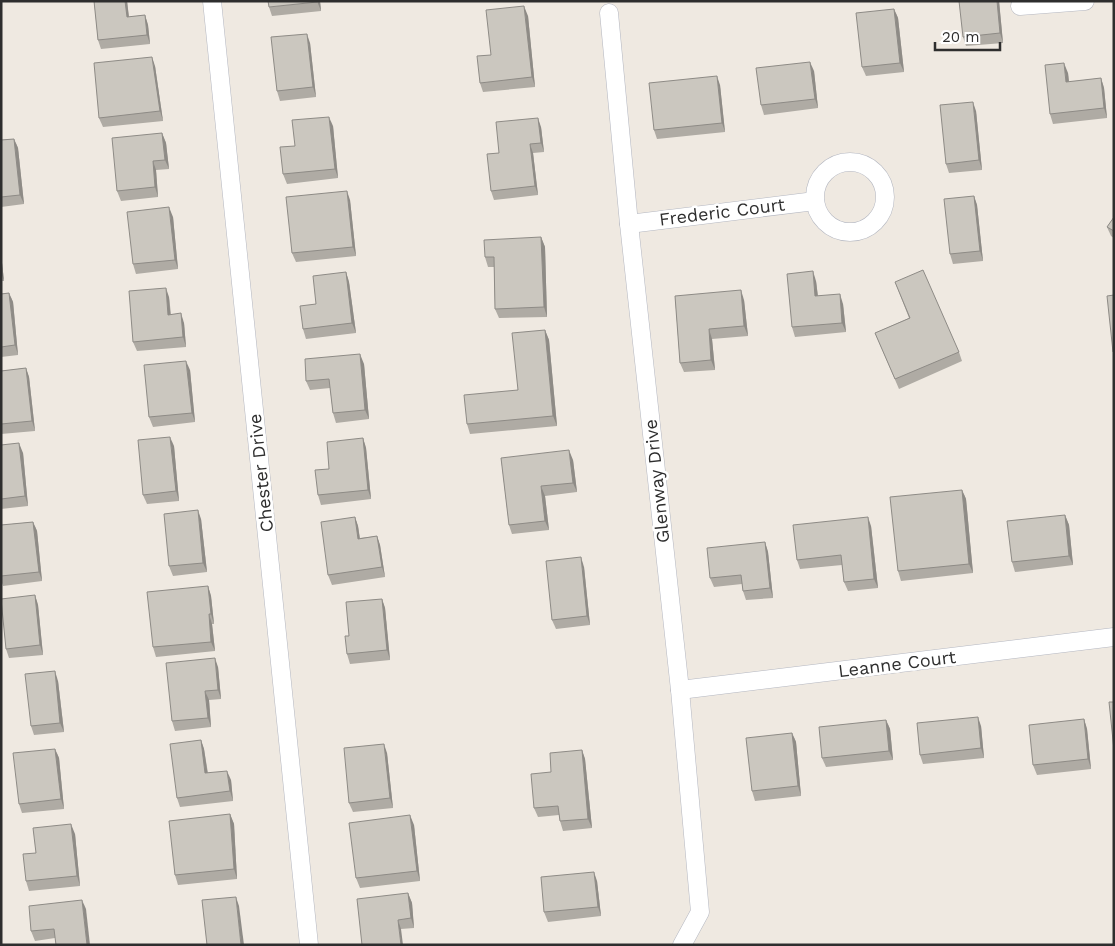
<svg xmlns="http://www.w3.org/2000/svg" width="1115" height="946" viewBox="0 0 1115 946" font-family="'Work Sans',sans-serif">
	<rect width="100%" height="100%" fill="#efe9e1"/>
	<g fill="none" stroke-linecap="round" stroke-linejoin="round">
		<defs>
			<g id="street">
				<polyline points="212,1 309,945"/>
				<polyline points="1020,6 1085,1"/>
				<polyline points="609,13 629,224 680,690 700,912 682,945"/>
				<circle cx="850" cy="197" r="35"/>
				<polyline points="629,224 815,201"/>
				<polyline points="680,690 1114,637"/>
			</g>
		</defs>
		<use href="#street" stroke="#b4b7c1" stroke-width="19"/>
		<use href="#street" stroke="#fff" stroke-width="18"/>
	</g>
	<g fill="#afaba4">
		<polygon points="94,1 127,1 129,17 145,15 148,25 150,44 101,49 98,40"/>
		<polygon points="320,1 321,11 272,16 269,7"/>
		<polygon points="999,1 1003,43 966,46 963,37"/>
		<polygon points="894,9 898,18 904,72 866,76 862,67"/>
		<polygon points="528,16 535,87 483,92 480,83"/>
		<polygon points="310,43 316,97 280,101 277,91"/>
		<polygon points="155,66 163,121 103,127 99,118"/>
		<polygon points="814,71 818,108 764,115 761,105"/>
		<polygon points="1068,73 1069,82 1101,78 1104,88 1107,118 1053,124 1050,114"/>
		<polygon points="720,85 725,132 657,139 654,130"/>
		<polygon points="976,111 982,170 949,173 946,164"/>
		<polygon points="333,126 338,178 287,184 283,174 295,146"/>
		<polygon points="541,127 544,152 533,153 538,195 494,200 491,191 499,153"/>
		<polygon points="162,133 166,143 169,169 156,170 158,197 121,201 117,191"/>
		<polygon points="14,139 18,148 24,204 1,207 1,140"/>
		<polygon points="974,196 977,205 983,261 953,264 950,254"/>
		<polygon points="350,200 356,256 296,262 292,253"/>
		<polygon points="173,217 178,269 136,274 133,264"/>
		<polygon points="1114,217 1114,238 1111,236 1107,227"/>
		<polygon points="541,237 545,247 547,317 499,318 495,309 494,267 488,267 485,257"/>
		<polygon points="1,254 4,281 1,281"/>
		<polygon points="346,272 349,282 356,333 306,339 303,329 316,304"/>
		<polygon points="816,281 818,296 843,304 846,332 795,337 792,327"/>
		<polygon points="895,282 959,352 962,361 899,389 875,333 909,318"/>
		<polygon points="9,293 13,302 18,355 1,357 1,294"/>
		<polygon points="675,296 744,300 748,336 712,339 715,370 684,372 680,363"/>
		<polygon points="169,297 171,314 184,323 186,347 137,351 133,342"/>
		<polygon points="545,330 549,340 557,426 470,434 467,424 518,390"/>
		<polygon points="364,364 369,419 336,423 333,413 330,388 310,390 306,381"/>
		<polygon points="26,368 29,377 35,431 1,434 1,371"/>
		<polygon points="190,370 195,422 153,427 149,417"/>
		<polygon points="363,438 366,448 371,499 321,505 318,495 329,469"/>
		<polygon points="1,445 23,453 28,506 1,509"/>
		<polygon points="174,446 179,501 147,504 143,495"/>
		<polygon points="501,458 573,460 577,492 545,496 549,530 512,534 509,525"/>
		<polygon points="962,490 966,499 973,573 901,581 898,571"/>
		<polygon points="1065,515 1069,525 1073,565 1015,572 1012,562"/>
		<polygon points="355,517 358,526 360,538 377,536 380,545 385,577 332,585 328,575"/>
		<polygon points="201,519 207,572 173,576 169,566"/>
		<polygon points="33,522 37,531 42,581 3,586 1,580 1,525"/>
		<polygon points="871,526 878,588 848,591 844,582 842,565 800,569 797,560"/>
		<polygon points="765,542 768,552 773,598 746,600 743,591 742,584 714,587 710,578"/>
		<polygon points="584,567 590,625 556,629 552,620"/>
		<polygon points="208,586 211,596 214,624 212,624 215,651 156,657 153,647"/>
		<polygon points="35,595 38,605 43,655 9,658 6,649"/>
		<polygon points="382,599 385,608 390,660 350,664 347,654 349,636"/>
		<polygon points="218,667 221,699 209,700 211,727 175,731 172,721"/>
		<polygon points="58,681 64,732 34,735 31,726"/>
		<polygon points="1084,719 1087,729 1091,769 1037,775 1033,765"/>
		<polygon points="886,720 890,729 893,760 826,767 822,758"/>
		<polygon points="981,726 984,758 923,764 920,755"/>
		<polygon points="792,733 796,742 801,796 755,801 752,791"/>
		<polygon points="201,740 204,749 208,773 231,780 233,801 180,807 177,798"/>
		<polygon points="55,749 59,758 64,809 22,813 19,804"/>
		<polygon points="582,750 585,759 592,828 563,831 560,821 559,815 538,817 534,808 551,772"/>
		<polygon points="387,753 393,808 353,812 349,803"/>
		<polygon points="230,814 234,824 237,879 178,885 175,875"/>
		<polygon points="414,825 420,881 360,888 356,878"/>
		<polygon points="75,834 80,886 29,891 26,881 36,853"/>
		<polygon points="597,881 601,916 548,922 544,912"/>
		<polygon points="408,893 412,903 414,928 401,929 362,945"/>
		<polygon points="86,909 55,938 35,941 31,931"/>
	</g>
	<g fill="#8e8b86">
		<polygon points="125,1 127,1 130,27 127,17"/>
		<polygon points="317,1 320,1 321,11"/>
		<polygon points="997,1 999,1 1003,43 1000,33"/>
		<polygon points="524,6 528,16 535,87 532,77"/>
		<polygon points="894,9 898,18 904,72 900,63"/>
		<polygon points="145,15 148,25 150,44 147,35"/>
		<polygon points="307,34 310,43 316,97 313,87"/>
		<polygon points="152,57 155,66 163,121 160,111"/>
		<polygon points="810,62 814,71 818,108 815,99"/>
		<polygon points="1064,63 1068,73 1070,92 1066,82"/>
		<polygon points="717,76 720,85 725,132 722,123"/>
		<polygon points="1101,78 1104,88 1107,118 1104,108"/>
		<polygon points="973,102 976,111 982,170 979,160"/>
		<polygon points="329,117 333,126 338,178 335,169"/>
		<polygon points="538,118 541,127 544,152 541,143"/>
		<polygon points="162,133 166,143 169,169 165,160"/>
		<polygon points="14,139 18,148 24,204 20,195"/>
		<polygon points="530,144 533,153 538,195 535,186"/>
		<polygon points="153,161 156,170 158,197 155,187"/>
		<polygon points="347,191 350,200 356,256 353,247"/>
		<polygon points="974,196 977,205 983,261 980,251"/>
		<polygon points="169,207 173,217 178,269 175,260"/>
		<polygon points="541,237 545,247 547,317 544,307"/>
		<polygon points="1,254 4,281 1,273"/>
		<polygon points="813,271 816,281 819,306 815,296"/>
		<polygon points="346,272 349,282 356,333 352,323"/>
		<polygon points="166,288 169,297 171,324 168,315"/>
		<polygon points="741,290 744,300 748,336 744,326"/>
		<polygon points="9,293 13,302 18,355 15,345"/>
		<polygon points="840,294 843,304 846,332 842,323"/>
		<polygon points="181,313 184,323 186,347 183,337"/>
		<polygon points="709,329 712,339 715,370 711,360"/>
		<polygon points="545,330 549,340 557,426 553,416"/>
		<polygon points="360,354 364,364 369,419 365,410"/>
		<polygon points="186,361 190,370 195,422 192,413"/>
		<polygon points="26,368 29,377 35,431 32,421"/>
		<polygon points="170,437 174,446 179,501 176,491"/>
		<polygon points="363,438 366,448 371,499 368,490"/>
		<polygon points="19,443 23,453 28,506 25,496"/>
		<polygon points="569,450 573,460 577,492 573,483"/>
		<polygon points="541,486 545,496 549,530 545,521"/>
		<polygon points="962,490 966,499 973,573 969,564"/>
		<polygon points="198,510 201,519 207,572 203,563"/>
		<polygon points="1065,515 1069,525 1073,565 1069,556"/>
		<polygon points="355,517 358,526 361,548 358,539"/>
		<polygon points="868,517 871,526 878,588 874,579"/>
		<polygon points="33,522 37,531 42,581 39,572"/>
		<polygon points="377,536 380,545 385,577 382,567"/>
		<polygon points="765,542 768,552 773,598 770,588"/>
		<polygon points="581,557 584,567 590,625 587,616"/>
		<polygon points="208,586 211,596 214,624 211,614"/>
		<polygon points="35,595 38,605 43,655 40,645"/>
		<polygon points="382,599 385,608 390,660 387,650"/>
		<polygon points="209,614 212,624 215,651 211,642"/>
		<polygon points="215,658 218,667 221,699 218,690"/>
		<polygon points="55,671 58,681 64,732 60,723"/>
		<polygon points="205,691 209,700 211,727 208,718"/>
		<polygon points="978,717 981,726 984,758 981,748"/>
		<polygon points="1084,719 1087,729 1091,769 1088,759"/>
		<polygon points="886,720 890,729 893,760 889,751"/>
		<polygon points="792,733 796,742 801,796 798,786"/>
		<polygon points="201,740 204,749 209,783 205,773"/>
		<polygon points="384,744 387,753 393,808 390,798"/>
		<polygon points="55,749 59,758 64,809 61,799"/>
		<polygon points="582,750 585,759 592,828 588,819"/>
		<polygon points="227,771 231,780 233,801 230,791"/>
		<polygon points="230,814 234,824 237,879 234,869"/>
		<polygon points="410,815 414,825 420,881 417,871"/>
		<polygon points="71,824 75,834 80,886 77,876"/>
		<polygon points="594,872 597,881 601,916 598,907"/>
		<polygon points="408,893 412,903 414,928 411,918"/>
		<polygon points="236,897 239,906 244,945 241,945"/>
		<polygon points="82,900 86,909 90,945 87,945"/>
		<polygon points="398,920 401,929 403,945 401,945"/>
	</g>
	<g fill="#cbc7bf" stroke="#8e8b86">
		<polygon points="94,1 125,1 127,17 145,15 147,35 98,40"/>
		<polygon points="268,1 317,1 317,2 269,7"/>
		<polygon points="959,1 997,1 1000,33 963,37"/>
		<polygon points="524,6 532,77 480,83 477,56 491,55 486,10"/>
		<polygon points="894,9 900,63 862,67 856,13"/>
		<polygon points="307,34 313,87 277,91 271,37"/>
		<polygon points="152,57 160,111 99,118 94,63"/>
		<polygon points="810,62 815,99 761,105 756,68"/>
		<polygon points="1064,63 1066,82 1101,78 1104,108 1050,114 1045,65"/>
		<polygon points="717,76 722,123 654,130 649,83"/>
		<polygon points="973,102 979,160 946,164 940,105"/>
		<polygon points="329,117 335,169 283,174 280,147 295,146 292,120"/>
		<polygon points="538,118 541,143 530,144 535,186 491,191 487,154 499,153 496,122"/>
		<polygon points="162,133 165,160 153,161 155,187 117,191 112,138"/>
		<polygon points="14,139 20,195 1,197 1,140"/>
		<polygon points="347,191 353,247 292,253 286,197"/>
		<polygon points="974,196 980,251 950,254 944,199"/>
		<polygon points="169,207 175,260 133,264 127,212"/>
		<polygon points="1114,217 1114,231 1107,227"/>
		<polygon points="541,237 544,307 495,309 494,257 485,257 484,240"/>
		<polygon points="923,270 959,352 895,379 875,333 910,318 895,282"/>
		<polygon points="813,271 815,296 840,294 842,323 792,327 787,274"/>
		<polygon points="346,272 352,323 303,329 300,306 316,304 313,276"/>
		<polygon points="166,288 168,315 181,313 183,337 133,342 129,291"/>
		<polygon points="741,290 744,326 709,329 711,360 680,363 675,296"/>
		<polygon points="9,293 15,345 1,347 1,294"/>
		<polygon points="1114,295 1114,352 1113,352 1107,296"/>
		<polygon points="545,330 553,416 467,424 464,395 518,390 512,333"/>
		<polygon points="360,354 365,410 333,413 329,379 306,381 305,359"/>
		<polygon points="186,361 192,413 149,417 144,365"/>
		<polygon points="26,368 32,421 1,424 1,371"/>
		<polygon points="170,437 176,491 143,495 138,440"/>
		<polygon points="363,438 368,490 318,495 315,470 329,469 327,442"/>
		<polygon points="19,443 25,496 1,499 1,445"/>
		<polygon points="569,450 573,483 541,486 545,521 509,525 501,458"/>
		<polygon points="962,490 969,564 898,571 890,497"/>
		<polygon points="198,510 203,563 169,566 164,514"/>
		<polygon points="1065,515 1069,556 1012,562 1007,521"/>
		<polygon points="355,517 358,539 377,536 382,567 328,575 321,522"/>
		<polygon points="868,517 874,579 844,582 841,555 797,560 793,525"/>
		<polygon points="33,522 39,572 1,576 1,525"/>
		<polygon points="765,542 770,588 743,591 741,575 710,578 707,548"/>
		<polygon points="581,557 587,616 552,620 546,561"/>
		<polygon points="208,586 211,614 209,614 211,642 153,647 147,592"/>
		<polygon points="35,595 40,645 6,649 1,599"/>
		<polygon points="382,599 387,650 347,654 345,636 349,636 346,602"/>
		<polygon points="215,658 218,690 205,691 208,718 172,721 166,663"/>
		<polygon points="55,671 60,723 31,726 25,674"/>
		<polygon points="1109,702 1114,702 1114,750"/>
		<polygon points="978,717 981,748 920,755 917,723"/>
		<polygon points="1084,719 1088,759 1033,765 1029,725"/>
		<polygon points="886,720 889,751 822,758 819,727"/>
		<polygon points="792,733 798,786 752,791 746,738"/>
		<polygon points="201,740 205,773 227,771 230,791 177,798 170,744"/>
		<polygon points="384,744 390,798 349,803 344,748"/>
		<polygon points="55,749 61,799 19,804 13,753"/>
		<polygon points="582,750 588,819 560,821 558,806 534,808 531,774 551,772 550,753"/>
		<polygon points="230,814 234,869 175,875 169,821"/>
		<polygon points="410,815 417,871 356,878 349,823"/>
		<polygon points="71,824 77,876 26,881 23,854 36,853 33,828"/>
		<polygon points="594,872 598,907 544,912 541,877"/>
		<polygon points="408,893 411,918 398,920 401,945 362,945 357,899"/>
		<polygon points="236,897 241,945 207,945 202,900"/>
		<polygon points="82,900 87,945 56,945 54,929 31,931 29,906"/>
	</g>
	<g text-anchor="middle" stroke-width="5" stroke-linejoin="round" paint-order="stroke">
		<g font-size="18" fill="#2e2e2e" stroke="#fff">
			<text transform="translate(722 212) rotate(-7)" y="6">Frederic Court</text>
			<text transform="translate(261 473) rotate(-96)" y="6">Chester Drive</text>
			<text transform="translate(657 481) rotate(-96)" y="6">Glenway Drive</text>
			<text transform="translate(897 664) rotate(-7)" y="6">Leanne Court</text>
		</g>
	</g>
	<rect width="1115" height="946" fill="none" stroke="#2e2e2e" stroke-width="5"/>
	<path d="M935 42v8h65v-8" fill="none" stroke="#2e2e2e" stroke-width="2.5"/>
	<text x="942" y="42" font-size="15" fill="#2e2e2e" stroke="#ffffff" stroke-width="4" paint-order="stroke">20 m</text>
</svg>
